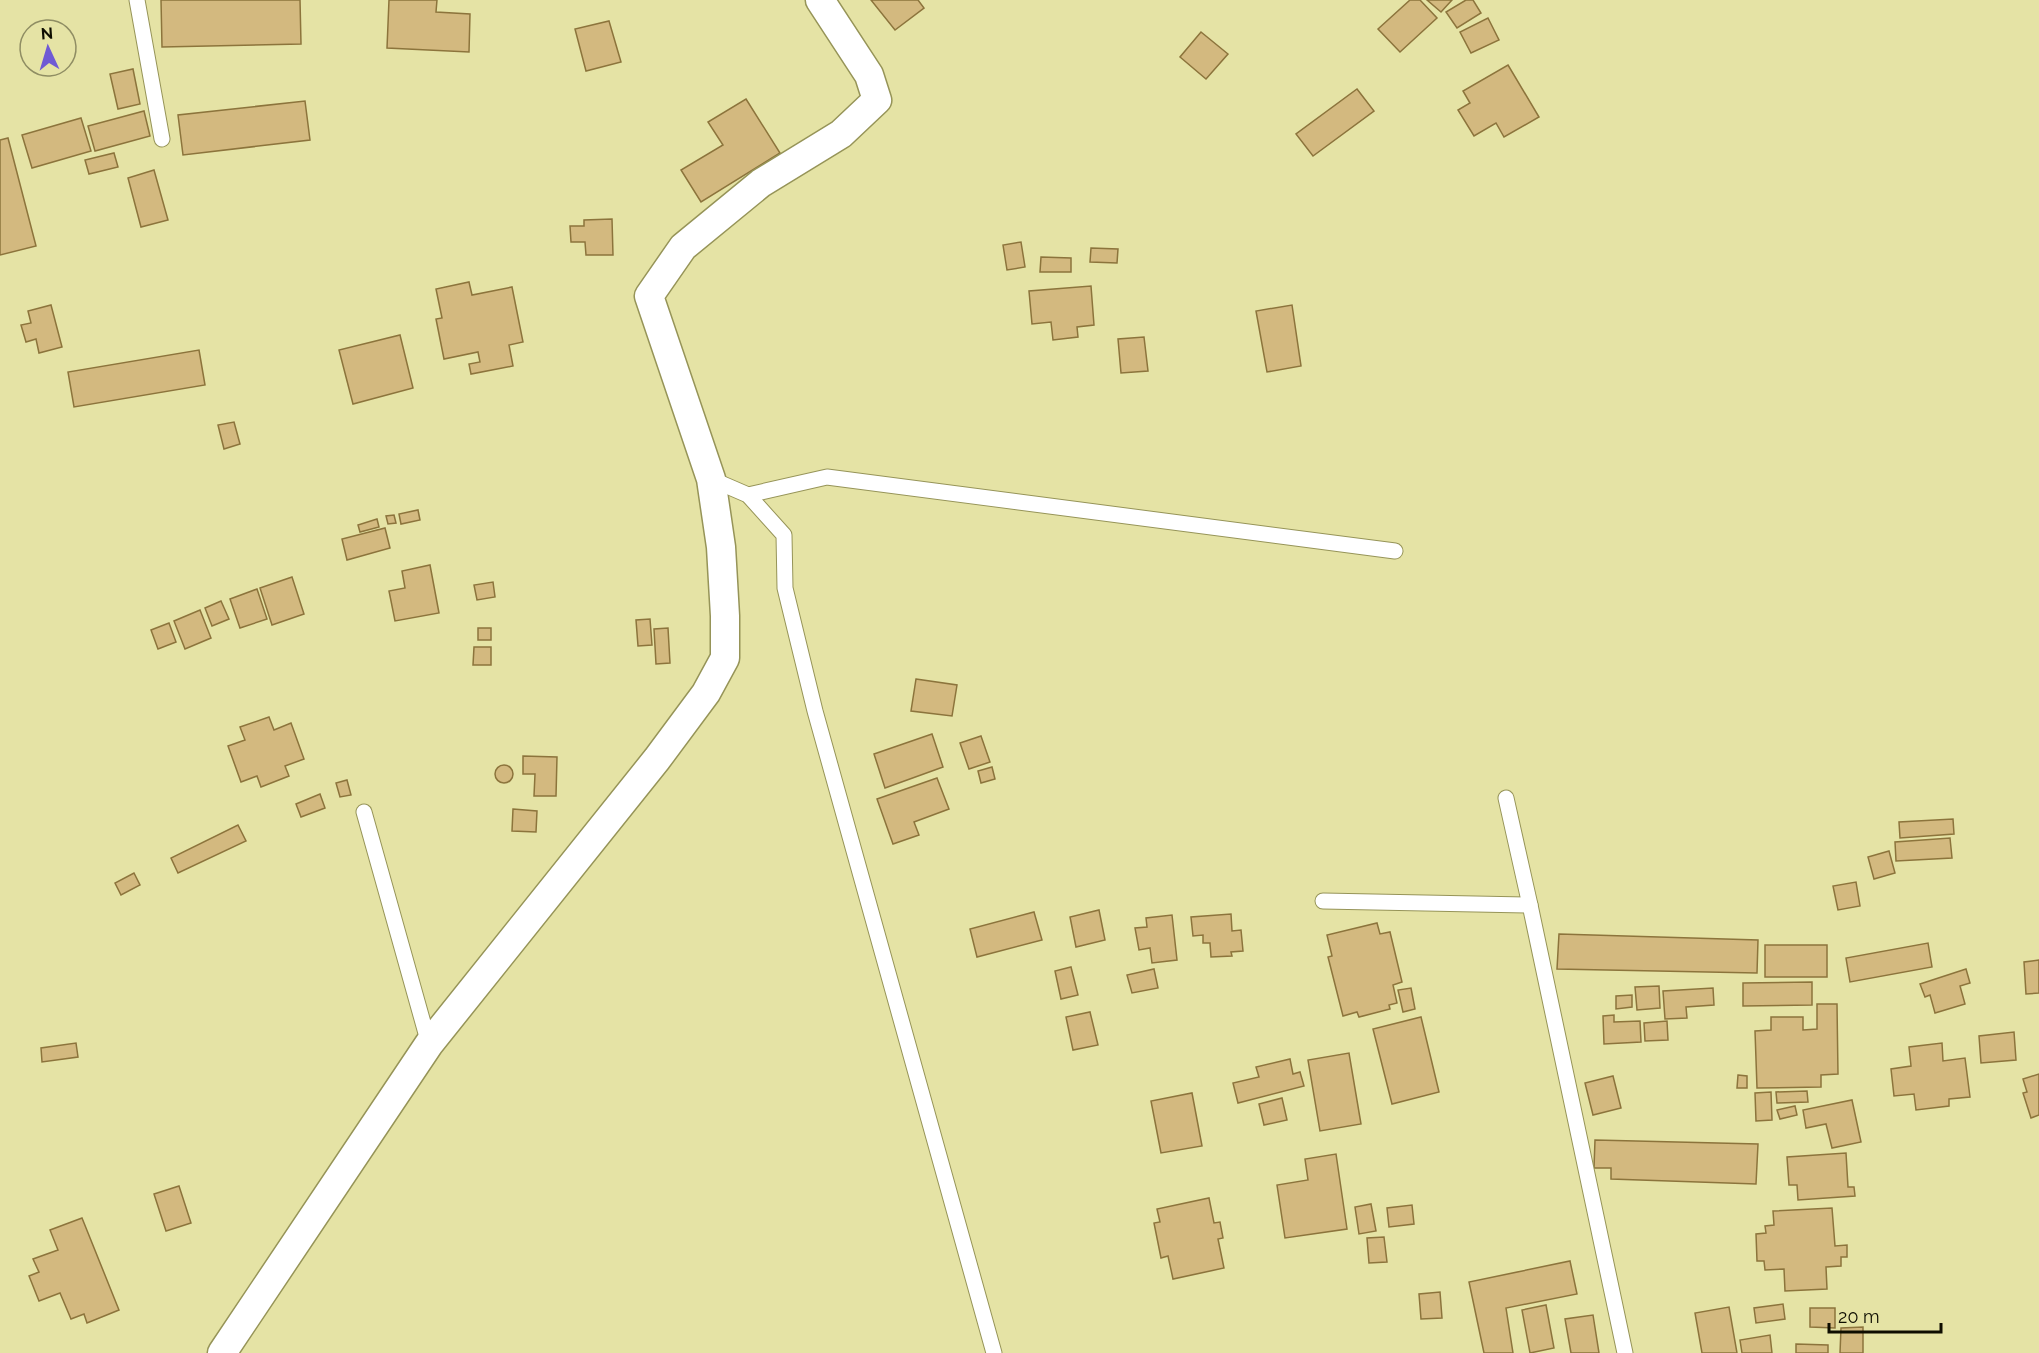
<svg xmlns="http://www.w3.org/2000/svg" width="2039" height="1353" viewBox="0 0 2039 1353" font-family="Raleway,sans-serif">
	<rect width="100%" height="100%" fill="#e5e3a5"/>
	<g fill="#d3b97f" stroke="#8c743c" stroke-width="1.5">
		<polygon points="161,0 300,0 301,44 162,47"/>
		<polygon points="389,0 437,0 436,12 470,14 469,52 387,48"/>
		<polygon points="871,0 918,0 924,8 895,30"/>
		<polygon points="1410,0 1420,0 1437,18 1400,52 1378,29"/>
		<polygon points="1427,0 1452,0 1441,12"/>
		<polygon points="1466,0 1473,0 1481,13 1457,28 1446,12"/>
		<polygon points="1488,18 1499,40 1471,53 1460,32"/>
		<polygon points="609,21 621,62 586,71 575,29"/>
		<polygon points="1201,32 1228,54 1206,79 1180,57"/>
		<polygon points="1508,65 1539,117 1504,137 1496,123 1474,136 1458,110 1470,103 1463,91"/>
		<polygon points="133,69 140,104 118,109 110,74"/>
		<polygon points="1357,89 1374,111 1313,156 1296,134"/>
		<polygon points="746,99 780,153 701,202 681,170 723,145 708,122"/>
		<polygon points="305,101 310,140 183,155 178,115"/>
		<polygon points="144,111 150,136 95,151 88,126"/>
		<polygon points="81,118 91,151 32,168 22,135"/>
		<polygon points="8,138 36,246 0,255 0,140"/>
		<polygon points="114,153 118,167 89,174 85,160"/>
		<polygon points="154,170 168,220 141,227 128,178"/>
		<polygon points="612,219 613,255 586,255 585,242 571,242 570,226 584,226 584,220"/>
		<polygon points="1021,242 1025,267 1007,270 1003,245"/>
		<polygon points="1091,248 1118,249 1117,263 1090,262"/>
		<polygon points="1041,257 1071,258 1071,272 1040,272"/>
		<polygon points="469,282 472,295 512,287 523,342 509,345 513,366 471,374 469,364 480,362 478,352 444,359 436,319 442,318 436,289"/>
		<polygon points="1091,286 1094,325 1077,327 1078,337 1053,340 1051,322 1032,324 1029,291"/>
		<polygon points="51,305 62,347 39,353 36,339 26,342 21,325 31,323 28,311"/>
		<polygon points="1292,305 1301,366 1267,372 1256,311"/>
		<polygon points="400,335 413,388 353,404 339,350"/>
		<polygon points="1144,337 1148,371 1121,373 1118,339"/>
		<polygon points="199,350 205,385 74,407 68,372"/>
		<polygon points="234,422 240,444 224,449 218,425"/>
		<polygon points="418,510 420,520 401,524 399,514"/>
		<polygon points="394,515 396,523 388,524 386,516"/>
		<polygon points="377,519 379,527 360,532 358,525"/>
		<polygon points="385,528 390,548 347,560 342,539"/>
		<polygon points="430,565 439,613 395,621 389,591 405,588 402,571"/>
		<polygon points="292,577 304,614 272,625 260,588"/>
		<polygon points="493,582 495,597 477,600 474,585"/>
		<polygon points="257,589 267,619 240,628 230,599"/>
		<polygon points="221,601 229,619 212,626 205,608"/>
		<polygon points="200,610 211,638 185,649 174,621"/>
		<polygon points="650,619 652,645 638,646 636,620"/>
		<polygon points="169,623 176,642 158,649 151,630"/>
		<rect x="478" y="628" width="13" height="12"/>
		<polygon points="668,628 670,663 656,664 654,629"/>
		<polygon points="474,647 491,647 491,665 473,665"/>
		<polygon points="916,679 957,685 952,716 911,711"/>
		<polygon points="269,717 274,730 291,723 304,759 285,766 289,776 261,787 257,776 241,782 228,746 245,740 240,727"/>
		<polygon points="932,734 943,767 885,788 874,754"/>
		<polygon points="981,736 990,762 969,769 960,743"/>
		<polygon points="523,756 557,757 556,796 534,796 535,774 523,774"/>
		<circle cx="504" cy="774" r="9"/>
		<polygon points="992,767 995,779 981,783 978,771"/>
		<polygon points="937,778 949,809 914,822 919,835 893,844 877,799"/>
		<polygon points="347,780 351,795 340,797 336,783"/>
		<polygon points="320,794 325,808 301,817 296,804"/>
		<polygon points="513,809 537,811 536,832 512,831"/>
		<polygon points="1953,819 1954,834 1900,838 1899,822"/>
		<polygon points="238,825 246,841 178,873 171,858"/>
		<polygon points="1950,838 1952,858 1896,861 1895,842"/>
		<polygon points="1889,851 1895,873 1874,879 1868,857"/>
		<polygon points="134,873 140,885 121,895 115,883"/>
		<polygon points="1856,882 1860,906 1838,910 1833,886"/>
		<polygon points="1099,910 1105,940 1076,947 1070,917"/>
		<polygon points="1034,912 1042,940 977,957 970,929"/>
		<polygon points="1231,914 1232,931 1241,930 1243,951 1231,952 1232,956 1211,957 1210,943 1203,943 1203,935 1193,936 1191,917"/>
		<polygon points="1172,915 1177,960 1152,963 1150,948 1139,950 1135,928 1147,927 1146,918"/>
		<polygon points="1377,923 1380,934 1390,932 1402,982 1393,985 1397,1003 1389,1005 1390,1009 1359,1017 1357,1012 1343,1016 1328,957 1332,956 1327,935"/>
		<polygon points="1559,934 1758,940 1757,973 1557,969"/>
		<polygon points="1928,943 1932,967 1850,982 1846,958"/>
		<rect x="1765" y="945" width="62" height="32"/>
		<polygon points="2039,960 2039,993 2026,994 2024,962"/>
		<polygon points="1071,967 1078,995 1061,999 1055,971"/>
		<polygon points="1154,969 1158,988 1132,993 1127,975"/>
		<polygon points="1966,969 1970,983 1960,986 1965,1004 1935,1013 1930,995 1925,997 1920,984"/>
		<polygon points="1812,982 1812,1005 1743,1006 1743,983"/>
		<polygon points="1659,986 1660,1008 1637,1010 1635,987"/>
		<polygon points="1411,988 1415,1009 1403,1012 1398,990"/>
		<polygon points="1713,988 1714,1005 1686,1007 1687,1018 1665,1019 1663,991"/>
		<polygon points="1632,995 1632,1007 1616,1009 1616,996"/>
		<polygon points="1817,1004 1837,1004 1838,1074 1821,1075 1821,1087 1757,1088 1755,1031 1771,1030 1771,1017 1803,1017 1803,1030 1817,1029"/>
		<polygon points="1090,1012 1098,1045 1073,1050 1066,1017"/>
		<polygon points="1614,1015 1614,1022 1640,1021 1641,1042 1604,1044 1603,1016"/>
		<polygon points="1421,1017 1439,1092 1392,1104 1373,1029"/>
		<polygon points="1667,1021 1668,1040 1645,1041 1644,1023"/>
		<polygon points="2014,1032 2016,1060 1981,1063 1979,1036"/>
		<polygon points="76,1043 78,1057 42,1062 41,1048"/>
		<polygon points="1942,1043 1943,1061 1965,1058 1970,1097 1949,1099 1949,1106 1916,1110 1914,1094 1894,1096 1891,1069 1911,1066 1909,1047"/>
		<polygon points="1349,1053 1361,1124 1320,1131 1308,1060"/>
		<polygon points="1290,1059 1293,1074 1300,1072 1304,1086 1238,1103 1233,1083 1259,1077 1256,1067"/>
		<polygon points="2039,1074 2039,1115 2031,1118 2023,1093 2027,1092 2023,1079"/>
		<polygon points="1738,1075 1747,1076 1747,1088 1737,1088"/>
		<polygon points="1613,1076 1621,1108 1593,1115 1585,1083"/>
		<polygon points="1807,1091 1808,1102 1777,1103 1776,1092"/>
		<polygon points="1771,1092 1772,1120 1756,1121 1755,1093"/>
		<polygon points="1192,1093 1202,1146 1161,1153 1151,1101"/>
		<polygon points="1282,1098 1287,1120 1264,1125 1259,1104"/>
		<polygon points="1852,1100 1861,1142 1832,1148 1826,1124 1806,1128 1803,1110"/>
		<polygon points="1795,1106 1797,1115 1780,1119 1777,1110"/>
		<polygon points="1595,1140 1758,1144 1756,1184 1611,1179 1611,1168 1594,1168"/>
		<polygon points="1846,1153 1848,1187 1854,1187 1855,1196 1798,1200 1797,1185 1789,1185 1787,1157"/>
		<polygon points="1336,1154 1347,1229 1285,1238 1277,1185 1308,1180 1305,1159"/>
		<polygon points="179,1186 191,1223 166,1231 154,1194"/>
		<polygon points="1209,1198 1214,1223 1220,1222 1223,1238 1218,1239 1224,1268 1173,1279 1168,1256 1161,1258 1154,1223 1160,1222 1157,1209"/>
		<polygon points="1371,1204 1376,1231 1359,1234 1355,1207"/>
		<polygon points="1412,1205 1414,1224 1389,1227 1387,1208"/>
		<polygon points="1832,1208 1835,1246 1847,1245 1847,1257 1841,1257 1841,1266 1826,1267 1827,1289 1785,1291 1784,1269 1765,1270 1764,1261 1757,1261 1756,1234 1766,1233 1765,1226 1774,1225 1773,1211"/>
		<polygon points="82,1218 119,1310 87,1323 84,1314 71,1319 60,1293 39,1301 29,1276 39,1272 33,1259 58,1250 50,1230"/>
		<polygon points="1384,1237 1387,1262 1369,1263 1367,1238"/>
		<polygon points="1570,1261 1577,1294 1506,1308 1513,1353 1484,1353 1469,1282"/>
		<polygon points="1440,1292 1442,1318 1421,1319 1419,1294"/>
		<polygon points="1783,1304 1785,1319 1756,1323 1754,1308"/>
		<polygon points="1546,1305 1554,1348 1530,1353 1522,1310"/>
		<polygon points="1729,1307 1737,1353 1702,1353 1695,1313"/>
		<polygon points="1810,1308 1835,1308 1835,1328 1810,1327"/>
		<polygon points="1593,1315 1599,1353 1571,1353 1565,1319"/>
		<polygon points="1863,1327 1863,1353 1840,1353 1841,1328"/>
		<polygon points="1770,1335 1772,1353 1742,1353 1740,1340"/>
		<polygon points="1796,1344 1828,1345 1828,1353 1796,1353"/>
	</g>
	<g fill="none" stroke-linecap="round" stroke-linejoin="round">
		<defs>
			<g id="lane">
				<polyline points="137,0 162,139"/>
				<polyline points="711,479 748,495 784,535 785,588 815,711 994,1353"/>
				<polyline points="748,495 827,477 1395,551"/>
				<polyline points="1506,798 1530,905"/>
				<polyline points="364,812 429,1044"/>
				<polyline points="1323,901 1530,905 1625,1353"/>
			</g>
			<polyline id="street" points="222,1353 429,1044 657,759 706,693 725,658 725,616 721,547 711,479 649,296 683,247 761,183 841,134 877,100 869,75 820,0"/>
		</defs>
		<use href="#lane" stroke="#969458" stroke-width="17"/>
		<use href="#street" stroke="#969458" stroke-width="31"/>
		<use href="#lane" stroke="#fff" stroke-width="15"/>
		<use href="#street" stroke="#fff" stroke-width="28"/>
	</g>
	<g transform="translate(48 48) rotate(356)"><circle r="28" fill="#e5e3a5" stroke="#8f8d63" stroke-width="1.5"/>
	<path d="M0-4.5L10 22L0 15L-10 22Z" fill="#6f5ad4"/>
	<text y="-9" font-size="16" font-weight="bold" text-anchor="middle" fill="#0e0d00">N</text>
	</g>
	<path d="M1829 1323v9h112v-9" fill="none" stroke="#0e0d00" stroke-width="3"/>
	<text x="1838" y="1323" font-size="18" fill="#0e0d00" stroke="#e5e3a5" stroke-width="4.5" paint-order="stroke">20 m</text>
</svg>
